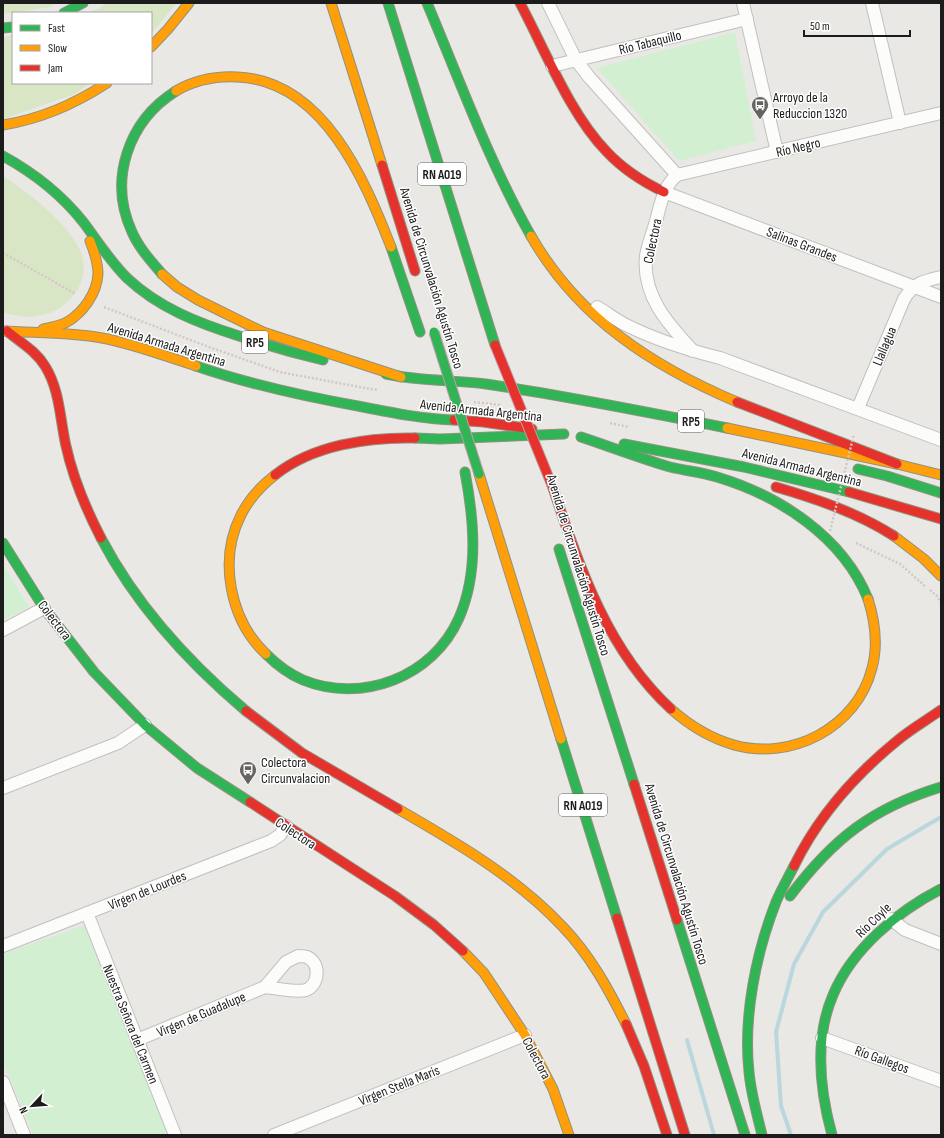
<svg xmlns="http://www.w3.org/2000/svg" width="944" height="1138" viewBox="0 0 944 1138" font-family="'Sofia Sans Condensed',sans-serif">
	<rect width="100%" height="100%" fill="#eae8e5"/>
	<g fill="#d8e6c5">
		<polygon points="3,3 57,3 50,7 3,14"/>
		<polygon points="106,3 177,3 151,34 151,13 88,13 99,8"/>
		<polygon points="13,35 13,83 90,83 75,94 3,119 3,37"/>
		<path d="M 3,176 C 31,195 64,219 80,250 C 94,281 67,313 37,316 C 25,318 14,315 3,313 Z"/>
	</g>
	<g fill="#d3efd1">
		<polygon points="735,32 756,141 679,161 597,68"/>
		<polygon points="3,564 29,607 3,620"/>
		<polygon points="85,925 169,1135 33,1135 3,1062 3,954"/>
	</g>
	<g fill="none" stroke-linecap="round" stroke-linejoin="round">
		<g stroke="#b9d7dc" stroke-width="4">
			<polyline points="687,1040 714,1135"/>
			<polyline points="791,1135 781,1106 776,1032 794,964 823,912 887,849 941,817"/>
		</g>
		<defs>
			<g id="street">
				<polyline points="548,3 576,60 589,77 677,175"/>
				<polyline points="743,3 777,152"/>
				<polyline points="872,3 900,123"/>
				<polyline points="552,66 747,19"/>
				<polyline points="664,192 941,297"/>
				<path d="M 597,307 C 607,313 616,320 626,325 C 656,340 688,350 720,358 L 941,440"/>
				<path d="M 693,351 C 668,324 642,296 646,256 C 648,244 653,232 656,221 C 661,203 663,187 677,175 L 941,113"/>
				<path d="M 858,408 L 904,299 C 914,283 923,281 941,277"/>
				<polyline points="3,630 44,608"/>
				<polyline points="3,788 118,743 145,725"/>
				<polyline points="87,913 175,1135"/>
				<polyline points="891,919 905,930 941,944"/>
				<polyline points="3,946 271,841 280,835 286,826"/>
				<path d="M 298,956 C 300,956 305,956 307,957 C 321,963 319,985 306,990 C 296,993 275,988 265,987 L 286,962 Z"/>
				<polyline points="822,1038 941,1081"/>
				<polyline points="137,1040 265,987"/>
				<polyline points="3,1082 24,1135"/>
				<polyline points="274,1135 525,1035"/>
			</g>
			<g id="fast">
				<polyline points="388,3 495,345"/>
				<path d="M 427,3 C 460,81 489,162 531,236"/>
				<polyline points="64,13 83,3"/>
				<polyline points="3,28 13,27"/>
				<path d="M 3,156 C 34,173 62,195 84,223 C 98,242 110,261 127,278 C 159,308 198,323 239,336 C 266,345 294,353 323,360"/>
				<polyline points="391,247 420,332"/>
				<path d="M 162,274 C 151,261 139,248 132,232 C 108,180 128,121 176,91"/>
				<path d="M 196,366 C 251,385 307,397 363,407 C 393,413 423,419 454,420"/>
				<path d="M 386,374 C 419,381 452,380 486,384 C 567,396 647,412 727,428"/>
				<path d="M 581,437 C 611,447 640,458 670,467 C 686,471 702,472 717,477 C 780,496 843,537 868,599"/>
				<polyline points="415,438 440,439 564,434"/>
				<polyline points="624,444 744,467 849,492"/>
				<polyline points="858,469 887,476 941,493"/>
				<path d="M 101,538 C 136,605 188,662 246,711"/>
				<polyline points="3,543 44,608 94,672 145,725 197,768 250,802"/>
				<polyline points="559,549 634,784"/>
				<path d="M 266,654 C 277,665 289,674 303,680 C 362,704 433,677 459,618 C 479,572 474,520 465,472"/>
				<polyline points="561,739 617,918"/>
				<path d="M 790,896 C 833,839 872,808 941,787"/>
				<polyline points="677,920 745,1135"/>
				<path d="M 762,1135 C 757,1114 751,1094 749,1072 C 743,1017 756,953 776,902 C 781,890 788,878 794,866"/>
				<path d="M 832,1135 C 820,1091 814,1039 833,995 C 852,949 898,911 941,889"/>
			</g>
			<g id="slow">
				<polyline points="331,3 382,165"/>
				<polyline points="151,47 168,29 189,3"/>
				<path d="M 176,91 C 195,80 216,76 237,77 C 323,80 365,180 391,247"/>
				<path d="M 3,125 C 41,119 75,104 107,83"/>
				<path d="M 531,236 C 578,318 652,366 737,402"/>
				<polyline points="162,274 177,287 198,300 263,332 401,377"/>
				<path d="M 43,329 C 51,327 60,326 67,322 C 83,313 97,293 98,274 C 98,263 94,251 90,241"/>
				<path d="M 3,331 C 36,333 70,332 102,338 C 134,344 165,356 196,366"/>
				<polyline points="727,428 897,464 941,475"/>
				<polyline points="479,474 561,739"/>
				<polyline points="894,536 924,559 941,576"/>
				<path d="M 266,654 C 230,620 218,560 241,515 C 249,499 261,486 275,475"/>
				<path d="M 671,709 C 689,725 710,738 734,745 C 791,761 857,728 872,668 C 878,646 875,621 868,599"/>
				<path d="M 398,809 C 457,843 516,877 563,927 C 590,955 609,990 626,1024"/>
				<polyline points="463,951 484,973 525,1035 553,1089 569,1135"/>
			</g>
			<g id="jam">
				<path d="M 520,3 C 545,50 570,114 607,152 C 623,169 643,182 664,192"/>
				<polyline points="382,165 415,271"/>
				<path d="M 7,331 C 20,342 36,351 45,366 C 60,390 60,420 66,446 C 73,478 86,509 101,538"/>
				<polyline points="737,402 897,464"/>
				<polyline points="454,420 483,422 532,429"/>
				<path d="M 275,475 C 313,445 368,437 415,438"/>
				<path d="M 776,487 C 817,499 858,513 894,536"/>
				<path d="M 553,488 C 580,568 607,650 671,709"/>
				<polyline points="849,492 941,519"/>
				<polyline points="246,711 302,753 398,809"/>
				<polyline points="634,784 677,920"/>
				<polyline points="250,802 395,896 434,925 463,951"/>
				<path d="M 794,866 C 818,817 856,774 898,740 C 911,729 927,720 941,710"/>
				<polyline points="617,918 685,1135"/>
				<polyline points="626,1024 644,1066 667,1135"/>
			</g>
		</defs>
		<use href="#street" stroke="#c1c0bf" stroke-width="14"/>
		<use href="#fast" stroke="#92927e" stroke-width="11"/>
		<use href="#slow" stroke="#92927e" stroke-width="11"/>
		<use href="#jam" stroke="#92927e" stroke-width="11"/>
		<g stroke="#d4c7c5" stroke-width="2.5" stroke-dasharray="2 2" stroke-linecap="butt">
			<polyline points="3,253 76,294"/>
			<polyline points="104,307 209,347 280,372 365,388 378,390"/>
			<polyline points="474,402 501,405"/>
			<polyline points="610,423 629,427"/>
			<polyline points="856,543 900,564 926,587"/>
			<polyline points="930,590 937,596 941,603"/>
		</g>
		<use href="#street" stroke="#fcfcfb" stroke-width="12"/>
		<use href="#fast" stroke="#30b455" stroke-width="9"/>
		<use href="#slow" stroke="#ff9f0a" stroke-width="9"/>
		<use href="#jam" stroke="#e5322d" stroke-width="9"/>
		<defs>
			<polyline id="fast-bridge" points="434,332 479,474"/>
			<polyline id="jam-bridge" points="495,345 553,488"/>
		</defs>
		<use href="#fast-bridge" stroke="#bd9ea9" stroke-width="11" stroke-linecap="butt"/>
		<use href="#jam-bridge" stroke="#bd9ea9" stroke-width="11" stroke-linecap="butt"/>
		<polyline stroke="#d4c7c5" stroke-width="2.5" stroke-dasharray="2 2" stroke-linecap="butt" points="830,531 854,434"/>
		<use href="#fast-bridge" stroke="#30b455" stroke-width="9"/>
		<use href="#jam-bridge" stroke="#e5322d" stroke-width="9"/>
	</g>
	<defs>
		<symbol id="bus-pin" viewBox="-11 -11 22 30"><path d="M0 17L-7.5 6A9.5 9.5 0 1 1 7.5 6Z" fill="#646362" stroke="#fff"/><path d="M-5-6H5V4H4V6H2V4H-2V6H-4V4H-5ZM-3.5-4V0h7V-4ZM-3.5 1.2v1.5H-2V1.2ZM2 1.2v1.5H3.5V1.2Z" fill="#fff"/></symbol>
	</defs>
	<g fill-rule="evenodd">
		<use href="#bus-pin" x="750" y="95" width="20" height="27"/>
		<use href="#bus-pin" x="238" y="760" width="20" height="27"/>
	</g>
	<g text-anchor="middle" stroke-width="3" stroke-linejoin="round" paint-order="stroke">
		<g fill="#fff" stroke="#606060" stroke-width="1">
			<rect x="418" y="163" width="48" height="22" rx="3"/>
			<rect x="242" y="331" width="26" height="22" rx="3"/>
			<rect x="678" y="410" width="26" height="22" rx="3"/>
			<rect x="559" y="794" width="48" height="22" rx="3"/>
		</g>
		<g font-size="13" font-weight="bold" fill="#1c1c1c">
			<text x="442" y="179">RN A019</text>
			<text x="255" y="347">RP5</text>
			<text x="691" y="426">RP5</text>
			<text x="583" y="810">RN A019</text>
		</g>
		<g font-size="14" fill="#1c1c1c" stroke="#fff">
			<text transform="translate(650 42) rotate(-14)" y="5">Río Tabaquillo</text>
			<text transform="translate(798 147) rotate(-13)" y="5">Río Negro</text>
			<text transform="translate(652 241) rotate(-78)" y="5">Colectora</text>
			<text transform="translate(802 244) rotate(21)" y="5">Salinas Grandes</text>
			<text transform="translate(432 278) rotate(73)" y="5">Avenida de Circunvalación Agustín Tosco</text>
			<text transform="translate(167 344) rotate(17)" y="5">Avenida Armada Argentina</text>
			<text transform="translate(884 346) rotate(-67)" y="5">Llallagua</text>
			<text transform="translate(481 410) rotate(6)" y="5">Avenida Armada Argentina</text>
			<text transform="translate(802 467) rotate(14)" y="5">Avenida Armada Argentina</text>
			<text transform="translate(579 565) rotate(73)" y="5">Avenida de Circunvalación Agustín Tosco</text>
			<text transform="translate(55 620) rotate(53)" y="5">Colectora</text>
			<text transform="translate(296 833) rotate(33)" y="5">Colectora</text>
			<text transform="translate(677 874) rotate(73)" y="5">Avenida de Circunvalación Agustín Tosco</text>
			<text transform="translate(147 890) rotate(-22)" y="5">Virgen de Lourdes</text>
			<text transform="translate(873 920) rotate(-44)" y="5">Río Coyle</text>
			<text transform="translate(201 1014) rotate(-23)" y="5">Virgen de Guadalupe</text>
			<text transform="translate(131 1024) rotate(68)" y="5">Nuestra Señora del Carmen</text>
			<text transform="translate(537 1058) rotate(62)" y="5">Colectora</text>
			<text transform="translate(882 1059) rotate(20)" y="5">Río Gallegos</text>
			<text transform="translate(399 1085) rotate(-22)" y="5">Virgen Stella Maris</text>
		</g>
		<g font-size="14" fill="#1c1c1c" stroke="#fff" text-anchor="start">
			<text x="773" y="102">Arroyo de la<tspan x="773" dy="16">Reduccion 1320</tspan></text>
			<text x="261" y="767">Colectora<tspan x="261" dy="16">Circunvalacion</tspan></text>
		</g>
	</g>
	<rect width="944" height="1138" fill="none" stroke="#1c1c1c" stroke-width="8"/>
	<rect x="12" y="12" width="140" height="72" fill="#ffffff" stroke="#a4a4a4"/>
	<rect x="20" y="25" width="20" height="6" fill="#30b455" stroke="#a4a4a4"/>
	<text x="48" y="32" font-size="12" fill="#1c1c1c">Fast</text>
	<rect x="20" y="45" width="20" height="6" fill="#ff9f0a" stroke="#a4a4a4"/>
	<text x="48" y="52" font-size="12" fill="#1c1c1c">Slow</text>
	<rect x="20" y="65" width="20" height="6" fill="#e5322d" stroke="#a4a4a4"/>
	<text x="48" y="72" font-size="12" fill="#1c1c1c">Jam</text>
	<g transform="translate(32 1106) rotate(244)" stroke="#ffffff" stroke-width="3" paint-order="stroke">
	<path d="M0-3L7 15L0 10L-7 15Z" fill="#1c1c1c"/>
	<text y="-6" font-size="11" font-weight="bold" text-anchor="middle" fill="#1c1c1c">N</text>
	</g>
	<path d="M804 30v6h106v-6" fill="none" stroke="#1c1c1c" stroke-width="2"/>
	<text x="810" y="30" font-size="12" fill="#1c1c1c" stroke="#ffffff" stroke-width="3" paint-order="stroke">50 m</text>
</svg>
